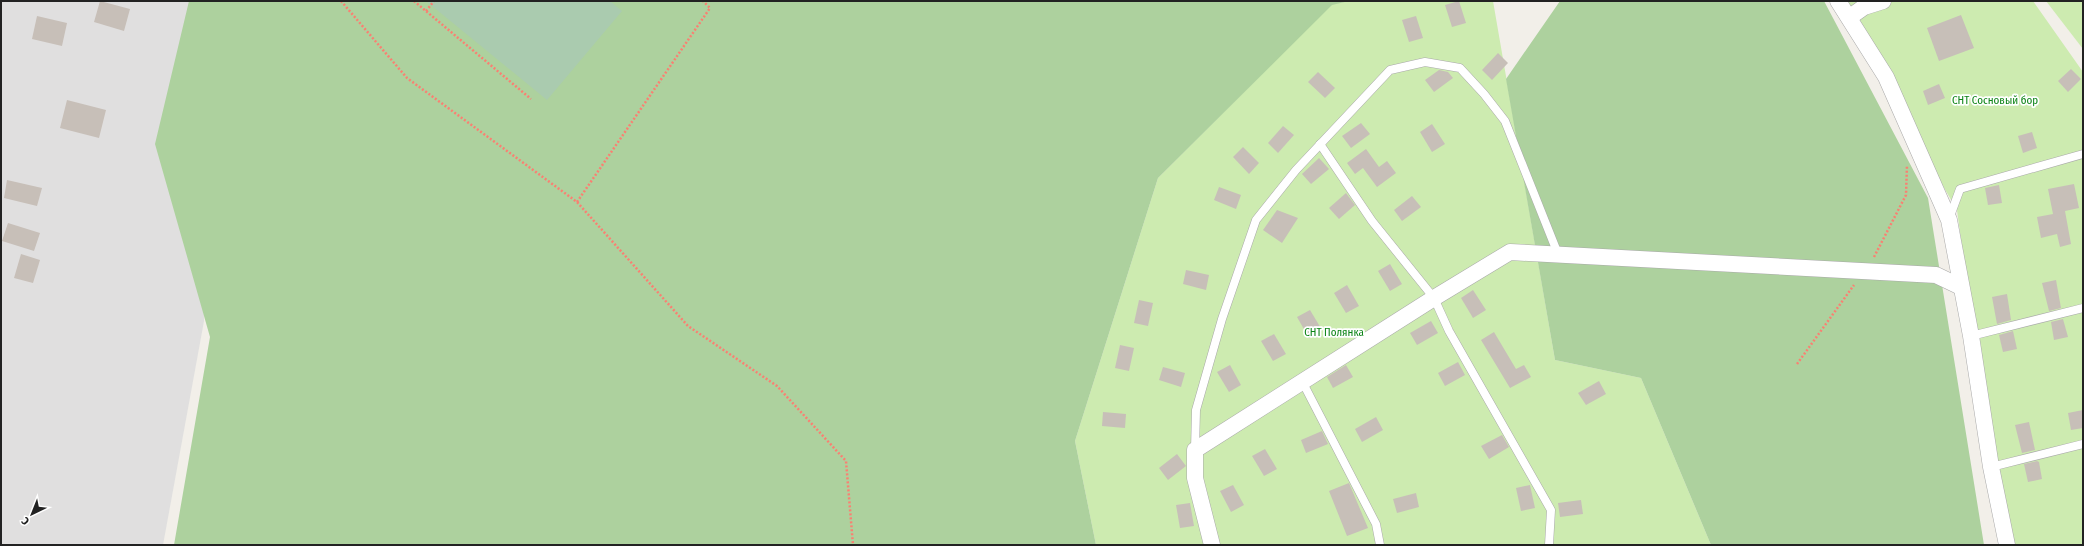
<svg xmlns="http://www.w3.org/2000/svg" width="2084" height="546" viewBox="0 0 2084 546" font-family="'Fira Sans Condensed',sans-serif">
	<rect width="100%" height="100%" fill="#f2efe9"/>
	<polygon fill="#e0dfdf" points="1,1 200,1 204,321 163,545 1,545"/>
	<g fill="#cdebb0">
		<polygon points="1349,1 1493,1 1555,360 1641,378 1711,545 1096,545 1075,441 1158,178 1332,4"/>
		<polygon points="1835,1 2033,1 2083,72 2083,545 2002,545 1957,210"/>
		<polygon points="2046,1 2083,1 2083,49"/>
	</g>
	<g fill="#add19e">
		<polygon points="189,1 1349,1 1332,5 1158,178 1075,441 1096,545 174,545 210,337 155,144"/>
		<polygon points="1560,1 1824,1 1928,198 1984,545 1711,545 1641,378 1555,360 1506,79"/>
	</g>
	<polygon fill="#aacbaf" points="426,1 610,1 622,11 547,100"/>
	<g fill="#c7bfb8">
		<polygon points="100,1 130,9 124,31 94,22"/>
		<polygon points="1459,1 1466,23 1452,27 1445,5"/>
		<polygon points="1961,15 1974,48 1939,61 1927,28"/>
		<polygon points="37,16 67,23 62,46 32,39"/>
		<polygon points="1416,16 1423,38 1409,42 1402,20"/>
		<polygon points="1498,53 1508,63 1492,80 1482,70"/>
		<polygon points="2071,69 2081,79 2068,92 2058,81"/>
		<polygon points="1439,70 1448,72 1453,78 1434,92 1425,80"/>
		<polygon points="1318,72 1335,88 1325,98 1308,82"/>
		<polygon points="1939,84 1945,98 1928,105 1923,91"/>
		<polygon points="67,100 106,110 99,138 60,128"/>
		<polygon points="1361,123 1370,134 1351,148 1342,136"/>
		<polygon points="1432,124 1445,144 1432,152 1420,132"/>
		<polygon points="1283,126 1294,135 1278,153 1268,143"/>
		<polygon points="2032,132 2037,148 2023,153 2018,136"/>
		<polygon points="1243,147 1259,163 1249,174 1233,157"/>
		<polygon points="1366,149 1379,167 1387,161 1396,173 1377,187 1363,168 1355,174 1347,163"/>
		<polygon points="1319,158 1329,169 1311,184 1302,174"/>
		<polygon points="7,180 42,188 37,206 4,198"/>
		<polygon points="2074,184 2079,208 2065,211 2071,244 2060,247 2057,234 2041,238 2037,217 2053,214 2048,189"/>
		<polygon points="1999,185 2002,203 1988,205 1985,188"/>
		<polygon points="1219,187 1241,195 1236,209 1214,200"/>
		<polygon points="1346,193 1355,205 1339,219 1329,208"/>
		<polygon points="1412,196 1421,207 1402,221 1394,210"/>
		<polygon points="1277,210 1298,218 1282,243 1263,230"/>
		<polygon points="8,223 40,233 34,251 2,241"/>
		<polygon points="21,254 40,260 33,283 14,278"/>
		<polygon points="1390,264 1402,284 1390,291 1378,271"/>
		<polygon points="1186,270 1209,275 1206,290 1183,284"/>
		<polygon points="2056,280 2061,308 2049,311 2042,283"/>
		<polygon points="1347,285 1359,306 1346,313 1334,293"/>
		<polygon points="1473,290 1486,310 1473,318 1461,298"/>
		<polygon points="2007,294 2011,320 1997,324 1992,297"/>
		<polygon points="1139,300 1153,303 1148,326 1134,323"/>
		<polygon points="1310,310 1322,330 1309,338 1297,317"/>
		<polygon points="2063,319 2068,337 2054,340 2051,322"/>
		<polygon points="1431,321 1438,333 1417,345 1410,333"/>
		<polygon points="2013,331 2017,349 2003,352 1999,335"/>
		<polygon points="1494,332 1516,369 1524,365 1531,377 1510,388 1481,340"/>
		<polygon points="1274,334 1286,354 1273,361 1261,341"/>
		<polygon points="1120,345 1134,348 1129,371 1115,368"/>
		<polygon points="1458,362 1465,375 1445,386 1438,373"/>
		<polygon points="1230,365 1241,385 1229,392 1217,372"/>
		<polygon points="1346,365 1353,377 1333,388 1327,377"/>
		<polygon points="1163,367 1185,373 1181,387 1159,380"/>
		<polygon points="1599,381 1606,394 1586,405 1578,393"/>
		<polygon points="2083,410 2083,428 2071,430 2068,413"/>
		<polygon points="1103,412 1126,414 1125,428 1102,426"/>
		<polygon points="1376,417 1383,430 1362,442 1355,429"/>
		<polygon points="2029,422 2035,450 2022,453 2015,425"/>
		<polygon points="1322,431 1328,444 1306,453 1301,440"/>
		<polygon points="1502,435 1509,447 1489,459 1481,446"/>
		<polygon points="1265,449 1277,469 1264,476 1252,456"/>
		<polygon points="1177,454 1186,466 1168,480 1159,468"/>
		<polygon points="2037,461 2039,462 2042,479 2028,482 2024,464"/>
		<polygon points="1349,483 1368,528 1347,536 1329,491"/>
		<polygon points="1233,485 1244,505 1231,512 1220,491"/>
		<polygon points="1530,485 1535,508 1521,511 1516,488"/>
		<polygon points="1416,493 1419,507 1397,513 1393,499"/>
		<polygon points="1581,500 1583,514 1560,517 1558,503"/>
		<polygon points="1190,503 1194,526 1180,528 1176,505"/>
	</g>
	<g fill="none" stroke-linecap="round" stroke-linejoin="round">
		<defs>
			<g id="service">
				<polyline points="1320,144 1372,221 1434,298 1449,331 1551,510 1549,545"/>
				<polyline points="1949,219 1960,189 2083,154"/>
				<polyline points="1971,336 2083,308"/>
				<polyline points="1303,383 1376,524 1380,545"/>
				<polyline points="1195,450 1196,410 1222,319 1256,220 1296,170 1390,70 1425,62 1460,68 1484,94 1505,121 1558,254"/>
				<polyline points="1991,467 2083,444"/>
			</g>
			<g id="minor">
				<polyline points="1838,1 1886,77 1949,220 1971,336 1991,467 2007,545"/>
				<polyline points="1850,17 1864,7 1883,1"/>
				<polyline points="1212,545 1195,478 1195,450 1434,298 1510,252 1936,275 1961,287"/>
			</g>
		</defs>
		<use href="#service" stroke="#a9a9a9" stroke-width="9"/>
		<use href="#minor" stroke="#a9a9a9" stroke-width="17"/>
		<g stroke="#fa8072" stroke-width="2.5" stroke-dasharray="2 2" stroke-linecap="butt">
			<polyline points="341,1 407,78 577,202 688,326 777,386 846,461 853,545"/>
			<polyline points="414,1 531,99"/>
			<polyline points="426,11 434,1"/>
			<polyline points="577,202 710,8 703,1"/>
			<polyline points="1874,257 1906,195 1907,165"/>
			<polyline points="1797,364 1854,285"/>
		</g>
		<use href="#service" stroke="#fff" stroke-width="8"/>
		<use href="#minor" stroke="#fff" stroke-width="16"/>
	</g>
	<g text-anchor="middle" stroke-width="3.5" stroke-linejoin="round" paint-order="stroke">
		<g font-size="11" fill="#0c8416" stroke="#fff">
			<text x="1995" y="104">СНТ Сосновый бор</text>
			<text x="1334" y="336">СНТ Полянка</text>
		</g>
	</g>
	<rect width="2084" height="546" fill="none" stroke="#222222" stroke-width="4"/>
	<g transform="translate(32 514) rotate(223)" stroke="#ffffff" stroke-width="3" paint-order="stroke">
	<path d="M0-3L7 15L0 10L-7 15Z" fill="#222222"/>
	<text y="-6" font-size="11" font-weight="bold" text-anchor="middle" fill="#222222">С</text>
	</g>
</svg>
